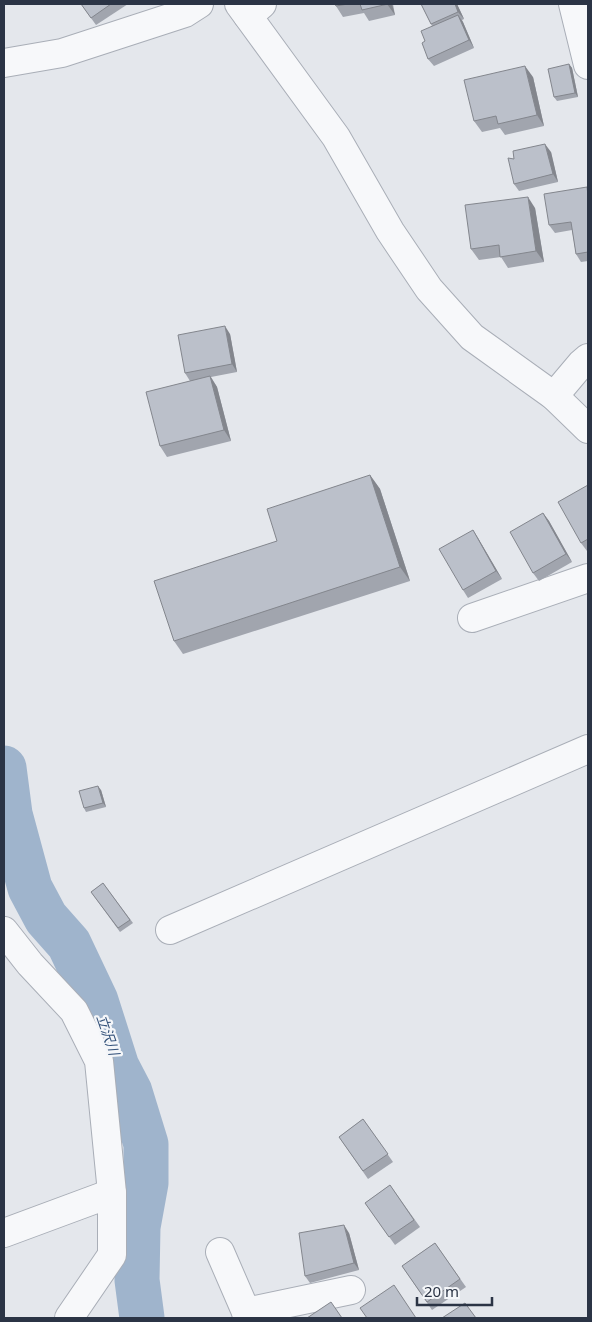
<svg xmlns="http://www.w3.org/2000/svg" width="592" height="1322" viewBox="0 0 592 1322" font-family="'Noto Sans','Noto Sans JP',sans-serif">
	<rect width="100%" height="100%" fill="#e4e7ec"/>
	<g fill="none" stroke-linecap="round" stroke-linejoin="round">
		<polyline stroke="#9fb4cc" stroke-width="45" points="4,768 10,814 30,888 46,918 69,944 96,1001 117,1067 130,1092 146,1144 146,1183 138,1227 137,1280 142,1318"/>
		<defs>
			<g id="minor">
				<polyline points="573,4 588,65"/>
				<polyline points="248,16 262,4"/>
				<polyline points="4,63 62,53 185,13 199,4"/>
				<polyline points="554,396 581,364 588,358"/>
				<polyline points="472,618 588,578"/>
				<polyline points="170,930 588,749"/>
				<polyline points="4,931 30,964 74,1011 99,1061 112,1193 112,1255 69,1318"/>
				<polyline points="4,1233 112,1193"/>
				<polyline points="220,1252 246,1312 247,1318"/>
				<polyline points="246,1312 351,1290"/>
			</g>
			<polyline id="tertiary" points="239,4 336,137 390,231 429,289 472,337 554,396 588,429"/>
		</defs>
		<use href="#minor" stroke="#a9aeb7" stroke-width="30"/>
		<use href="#tertiary" stroke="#a9aeb7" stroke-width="30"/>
		<use href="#minor" stroke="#f7f8fa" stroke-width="28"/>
		<use href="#tertiary" stroke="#f7f8fa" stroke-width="28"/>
	</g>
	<g fill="#a1a5ae">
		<polygon points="81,4 128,4 96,25"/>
		<polygon points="335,4 395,4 393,4 395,15 369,21 364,13 343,17 336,6"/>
		<polygon points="421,4 457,4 464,19 462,20 474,48 434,66 428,59 425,41 432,26"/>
		<polygon points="569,64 572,68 578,97 557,101 554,97"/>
		<polygon points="533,77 544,126 505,135 500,128 482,132 474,121"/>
		<polygon points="551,152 558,182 519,191 514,184 514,159"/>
		<polygon points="588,189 588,261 581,262 576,254 572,230 555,233 549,225"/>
		<polygon points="535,208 544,262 508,268 501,257 479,260 471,249"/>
		<polygon points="230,334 237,372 211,377 217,387 231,441 167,457 160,446 190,381 185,373"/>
		<polygon points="370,475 380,489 410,581 183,654 174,641 277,541"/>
		<polygon points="588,485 588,550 587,551 581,543"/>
		<polygon points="543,513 549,521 572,562 539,581 533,573"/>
		<polygon points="473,530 478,538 502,579 468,598 463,590"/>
		<polygon points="101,790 106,807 86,812 84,808"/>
		<polygon points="103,883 133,923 120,932 91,892"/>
		<polygon points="363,1119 393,1162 368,1179 339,1137"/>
		<polygon points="390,1185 420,1227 395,1245 365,1203"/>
		<polygon points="349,1233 359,1270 310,1283 305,1276"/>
		<polygon points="435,1243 466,1287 432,1310 402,1266"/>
	</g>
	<g fill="#83868d">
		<polygon points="387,4 392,4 395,15"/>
		<polygon points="455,4 457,4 464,19 458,12"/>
		<polygon points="458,15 463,22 474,48 469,40"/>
		<polygon points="569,64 572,68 578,97 575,93"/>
		<polygon points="525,66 533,77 544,126 537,115"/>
		<polygon points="545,144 551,152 558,182 553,174"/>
		<polygon points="528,197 535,208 544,262 536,251"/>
		<polygon points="225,326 230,334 237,372 232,364"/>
		<polygon points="210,376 217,387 231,441 224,430"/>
		<polygon points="370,475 380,489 410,581 400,567"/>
		<polygon points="543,513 549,521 572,562 566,554"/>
		<polygon points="473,530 478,538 502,579 496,571"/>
		<polygon points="98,786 101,790 106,807 103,803"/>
		<polygon points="344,1225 349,1233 359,1270 354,1263"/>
	</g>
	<g fill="#bbc0ca" stroke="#83868d">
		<polygon points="81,4 111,4 91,18"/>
		<polygon points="335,4 348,4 336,6"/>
		<polygon points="360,4 388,4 362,10"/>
		<polygon points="421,4 455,4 458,12 431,24"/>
		<polygon points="458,15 469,40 428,59 422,43 425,41 421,31"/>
		<polygon points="569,64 575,93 554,97 548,69"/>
		<polygon points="525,66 537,115 498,124 496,116 474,121 464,80"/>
		<polygon points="545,144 553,174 514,184 508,158 514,159 513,151"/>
		<polygon points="587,187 588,195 588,252 576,254 571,222 549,225 544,194"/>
		<polygon points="528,197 536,251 500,257 499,245 471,249 465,205"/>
		<polygon points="225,326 232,364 185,373 178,335"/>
		<polygon points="210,376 224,430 160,446 146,392"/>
		<polygon points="370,475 400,567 174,641 154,581 277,541 267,509"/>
		<polygon points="588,485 588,539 581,543 558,502"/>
		<polygon points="543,513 566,554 533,573 510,532"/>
		<polygon points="473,530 496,571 463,590 439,549"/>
		<polygon points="98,786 103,803 84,808 79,791"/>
		<polygon points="103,883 130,920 118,928 91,892"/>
		<polygon points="363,1119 388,1154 363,1171 339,1137"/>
		<polygon points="390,1185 414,1220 389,1237 365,1203"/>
		<polygon points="344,1225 354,1263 305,1276 299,1233"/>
		<polygon points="435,1243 460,1279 427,1302 402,1266"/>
		<polygon points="394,1285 416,1318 367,1318 360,1308"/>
		<polygon points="331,1302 342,1318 307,1318"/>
		<polygon points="465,1303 476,1318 442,1318"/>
	</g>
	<g text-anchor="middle" stroke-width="4.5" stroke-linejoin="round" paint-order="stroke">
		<g font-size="14" font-style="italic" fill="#34527a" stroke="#f4f6f9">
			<text transform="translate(108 1035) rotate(71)" y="5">立沢川</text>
		</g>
	</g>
	<rect width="592" height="1322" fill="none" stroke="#2b3445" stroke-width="10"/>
	<path d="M417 1297v8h75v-8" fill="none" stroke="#2b3445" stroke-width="2.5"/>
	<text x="424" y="1297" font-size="15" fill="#2b3445" stroke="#f4f6f9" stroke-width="4" paint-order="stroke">20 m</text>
</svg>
